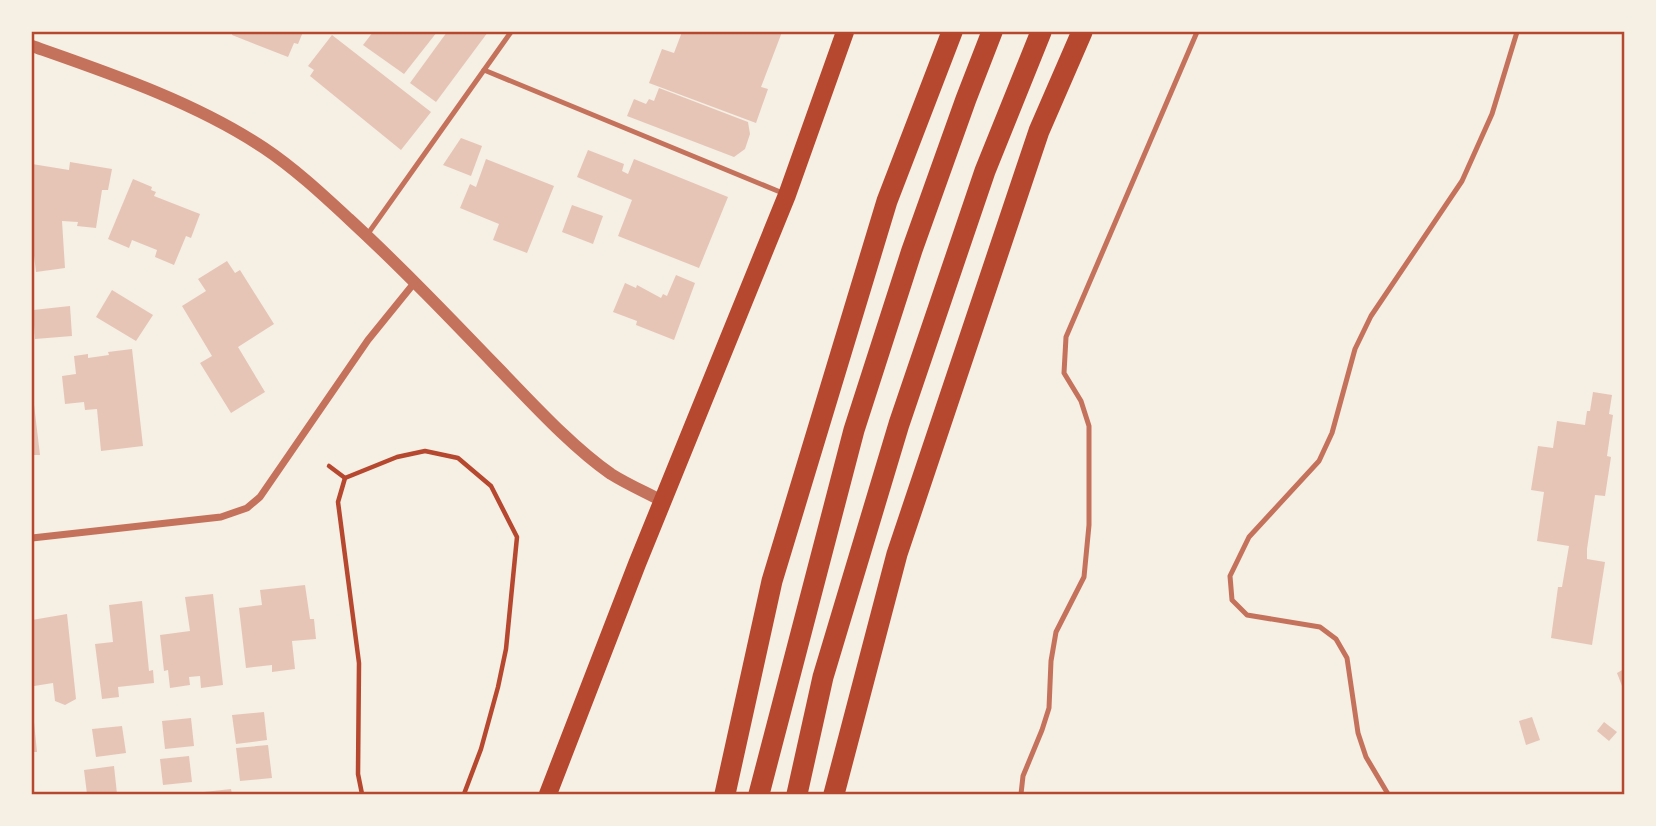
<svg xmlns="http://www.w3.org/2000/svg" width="1656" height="826" viewBox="0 0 1656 826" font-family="'Noto Sans',sans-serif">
	<rect width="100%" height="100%" fill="#f6efe4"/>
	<g fill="#e6c5b7">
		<polygon points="233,32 303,32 298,44 294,43 288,57 232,35"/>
		<polygon points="373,32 437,32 404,74 363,45"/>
		<polygon points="447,32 488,32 436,102 410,83"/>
		<polygon points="682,32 782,32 761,87 768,89 756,123 649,83 662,49 674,53"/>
		<polygon points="332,35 431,112 401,150 310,76 314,70 308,66"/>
		<polygon points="659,88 748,122 750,134 745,149 734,157 627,116 634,99 646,104 649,99 654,101"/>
		<polygon points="461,138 482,146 471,176 443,165"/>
		<polygon points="588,150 624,164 622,171 628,174 634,159 728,197 699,268 618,236 632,200 577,177"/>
		<polygon points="486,159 554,186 527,253 493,240 499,224 460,208 470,184 476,187"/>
		<polygon points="70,162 112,169 108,190 102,190 96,228 77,226 78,222 62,221 65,268 36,272 34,255 32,255 32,164 69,170"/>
		<polygon points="133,179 152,187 151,190 156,192 154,196 200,214 191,238 186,236 174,265 155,257 157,250 132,240 129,248 108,239"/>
		<polygon points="572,205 603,216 593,244 562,232"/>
		<polygon points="227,261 235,273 240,270 274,324 238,347 265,392 231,413 200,363 212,356 182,306 206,291 198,279"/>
		<polygon points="676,275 695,283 674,340 636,325 637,321 613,312 625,283 636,288 637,285 661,298 663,294 667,296"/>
		<polygon points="112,290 153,315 136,341 96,317"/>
		<polygon points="70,306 72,336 35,339 33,310"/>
		<polygon points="132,349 143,446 101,451 97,409 85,410 84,402 65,404 62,376 76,374 74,356 88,354 88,358 109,355 108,352"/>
		<polygon points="1593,392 1612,395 1609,414 1613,415 1607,456 1611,457 1605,496 1595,495 1587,549 1587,559 1605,562 1592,645 1551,638 1558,587 1562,587 1569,546 1537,541 1544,492 1531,490 1538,446 1553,448 1557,421 1585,425 1587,411 1590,411"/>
		<polygon points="32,396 33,396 40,455 32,455"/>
		<polygon points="305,585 310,619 314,619 316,639 292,641 295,669 272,672 272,665 246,668 239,608 262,605 260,590"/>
		<polygon points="213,594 223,685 201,688 200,676 189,677 190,685 170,688 168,670 164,671 160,635 190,631 185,597"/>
		<polygon points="142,601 149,671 153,670 154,683 118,687 119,697 102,699 95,644 113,642 109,605"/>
		<polygon points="67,614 76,699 65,705 55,701 53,683 34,686 34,691 32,692 32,620"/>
		<polygon points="1624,669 1624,685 1622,686 1617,673"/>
		<polygon points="264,712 267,740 236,744 232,715"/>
		<polygon points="1532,717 1540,740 1526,745 1519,721"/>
		<polygon points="191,718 194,746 165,749 162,721"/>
		<polygon points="32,722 34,722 37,752 32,752"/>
		<polygon points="1604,722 1617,732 1609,741 1597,731"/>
		<polygon points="122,726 126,753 96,757 92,729"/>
		<polygon points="268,745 272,778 240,781 236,748"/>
		<polygon points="189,756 192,782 163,785 160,759"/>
		<polygon points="114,766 117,794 87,794 84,770"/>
		<polygon points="231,789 232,794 204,794 204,792"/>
	</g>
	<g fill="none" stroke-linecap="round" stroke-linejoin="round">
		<g stroke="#b5482f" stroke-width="4.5">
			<polyline points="329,466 345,478"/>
			<polyline points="362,794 358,774 359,663 338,502 345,478 397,457 425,451 458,458 491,486 517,537 506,649 498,687 481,749 464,794"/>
		</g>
		<g stroke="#c5725c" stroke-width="5">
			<polyline points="484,70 785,194"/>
			<polyline points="367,235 511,32"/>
			<polyline points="1021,794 1023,776 1042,730 1049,708 1051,661 1056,632 1084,577 1089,525 1089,426 1081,401 1064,373 1066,337 1197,32"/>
			<polyline points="1388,794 1366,757 1358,733 1347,658 1336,639 1320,627 1247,615 1232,600 1230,576 1249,537 1319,461 1332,433 1355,349 1371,316 1462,181 1492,114 1517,32"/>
		</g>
		<polyline stroke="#c5725c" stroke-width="7" points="32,538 221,517 247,508 260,497 368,340 415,282"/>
		<path stroke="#c5725c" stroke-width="12" d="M 32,46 C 109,73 195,102 264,148 C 294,168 322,194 349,219 C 401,267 450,318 499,369 C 532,403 572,447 611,474 C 627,484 645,492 662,501"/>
		<polyline stroke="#b5482f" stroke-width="18" points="548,794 637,564 787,195 845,32"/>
		<g stroke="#b5482f" stroke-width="21">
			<polyline points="725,794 772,581 887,201 952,32"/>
			<polyline points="759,794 854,430 912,250 966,99 992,32"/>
			<polyline points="797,794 823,677 899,424 985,171 1041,32"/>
			<polyline points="834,794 897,554 1039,131 1082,32"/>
		</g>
	</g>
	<rect width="1656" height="826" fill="none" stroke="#f6efe4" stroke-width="66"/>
	<rect x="33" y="33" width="1590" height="760" fill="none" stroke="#b5482f" stroke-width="2.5"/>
</svg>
